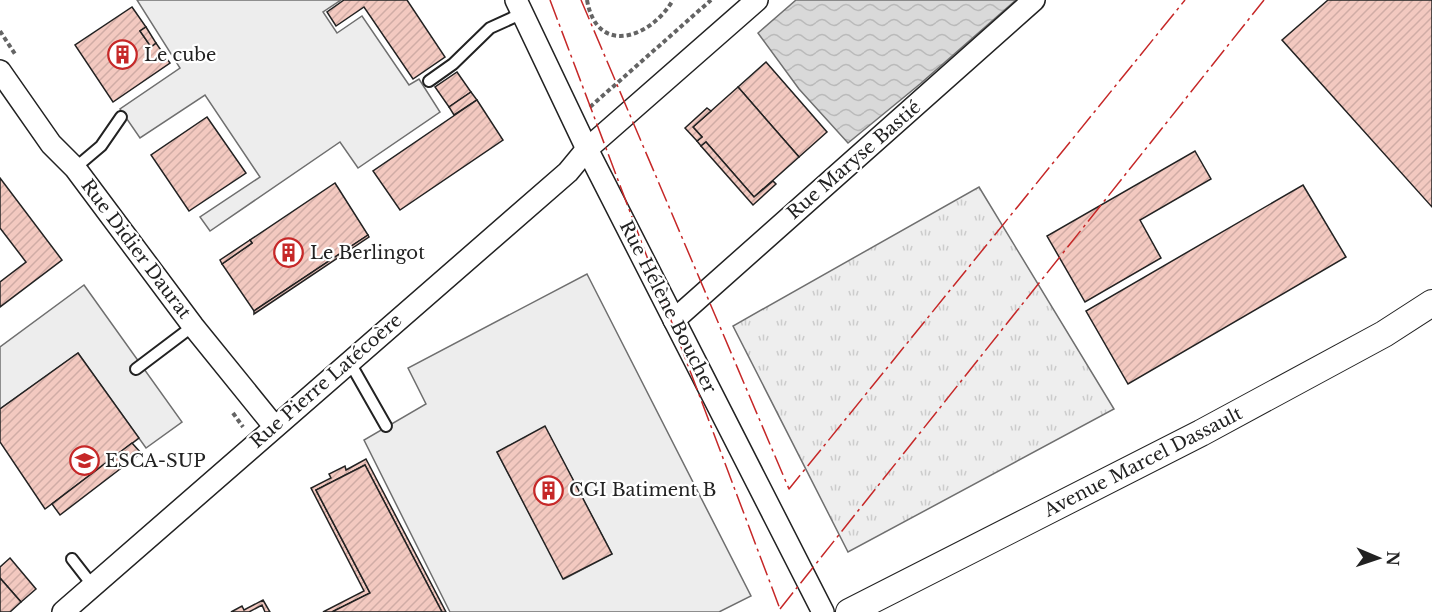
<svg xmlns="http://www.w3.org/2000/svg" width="1432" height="612" viewBox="0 0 1432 612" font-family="'Libre Baskerville',serif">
	<defs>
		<pattern id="grass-tufts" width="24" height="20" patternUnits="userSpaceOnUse" patternTransform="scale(1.5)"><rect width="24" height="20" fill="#eee"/><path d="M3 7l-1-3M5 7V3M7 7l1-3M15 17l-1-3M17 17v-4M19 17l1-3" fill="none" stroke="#ccc"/></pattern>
		<pattern id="water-waves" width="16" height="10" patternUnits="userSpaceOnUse" patternTransform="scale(1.5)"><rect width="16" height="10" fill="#d9d9d9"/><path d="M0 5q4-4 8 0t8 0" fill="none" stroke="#bababa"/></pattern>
		<pattern id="building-hatch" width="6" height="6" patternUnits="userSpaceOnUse" patternTransform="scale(1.5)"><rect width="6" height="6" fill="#f3c9c0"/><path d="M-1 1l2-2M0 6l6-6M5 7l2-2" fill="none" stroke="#d0aca5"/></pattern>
	</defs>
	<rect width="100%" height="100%" fill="#fff"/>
	<polygon fill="url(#grass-tufts)" stroke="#6f6f6f" stroke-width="1.5" points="979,187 1114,409 848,552 733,326"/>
	<g fill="#ededed" stroke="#6f6f6f" stroke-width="1.5" fill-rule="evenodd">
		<polygon points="137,0 341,0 323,12 337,33 362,16 409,85 419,79 440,112 358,168 340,142 210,231 200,217 260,177 205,95 140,138 120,109 180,68"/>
		<path d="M 587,274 L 751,596 L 719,612 L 450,612 L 364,440 L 426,404 L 408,368 ZM 545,427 L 612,554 L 564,579 L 497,452 Z"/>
		<polygon points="84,285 182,422 146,448 78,353 0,409 0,347"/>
	</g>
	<polygon fill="url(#water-waves)" stroke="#6f6f6f" stroke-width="1.5" points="796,0 1016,0 920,84 848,143 799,89 758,33"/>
	<g fill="url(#building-hatch)" stroke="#222" stroke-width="1.5">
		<polygon points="344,0 407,0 445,57 413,79 364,7 336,26 327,12"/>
		<polygon points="1328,0 1432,0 1432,207 1282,40"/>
		<polygon points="132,7 146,27 140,31 151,47 156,43 170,63 113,102 75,45"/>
		<polygon points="146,27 156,43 151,47 140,31"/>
		<polygon points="766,62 827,132 799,157 738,87"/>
		<polygon points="457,72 471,92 449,107 435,87"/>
		<polygon points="738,87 799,157 754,197 706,142 701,146 697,141 702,137 693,127"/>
		<polygon points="471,92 477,100 454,115 449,107"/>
		<polygon points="477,100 503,140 400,210 373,171"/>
		<polygon points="707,108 711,111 693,127 702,137 697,141 685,128"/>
		<polygon points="207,117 246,173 189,211 151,155"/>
		<polygon points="706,142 754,197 773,181 776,184 753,205 701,146"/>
		<polygon points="1195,151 1211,179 1140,220 1161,258 1085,302 1047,236"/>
		<polygon points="0,178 62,260 0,307 0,282 26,262 0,228"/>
		<polygon points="335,183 368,235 254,311 222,264 252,243 250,240"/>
		<polygon points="1303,185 1346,257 1128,384 1086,311"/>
		<polygon points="368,235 369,237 254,314 254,311"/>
		<polygon points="250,240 252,243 222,264 220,260"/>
		<polygon points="78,353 139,438 45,509 0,442 0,409"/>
		<polygon points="545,426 612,554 563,579 497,452"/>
		<polygon points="132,443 141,453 60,515 52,504"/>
		<polygon points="366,459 446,612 442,612 365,465 316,490 370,593 332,612 323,612 364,591 311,488 331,478 329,474 345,466 346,470"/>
		<polygon points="365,465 442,612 332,612 370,593 316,490"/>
		<polygon points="10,558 36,589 21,602 0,578 0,567"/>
		<polygon points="0,578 21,602 10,612 0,612"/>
		<polygon points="263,600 270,612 265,612 262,605 249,612 231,612 242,606 244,610"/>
	</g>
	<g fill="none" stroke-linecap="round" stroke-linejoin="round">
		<defs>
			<g id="service">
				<polyline points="429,81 453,64 490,28 523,13"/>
				<polyline points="75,168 101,146 121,117"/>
				<polyline points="349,361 386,426"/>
				<polyline points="136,369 193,326"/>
				<polyline points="72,559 93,586"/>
			</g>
			<g id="minor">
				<polyline points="516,0 587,149 823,612"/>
				<polyline points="0,71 51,144 75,168 193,326 274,426"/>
				<polyline points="674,320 1034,0"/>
				<polyline points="63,612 568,172 587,149 757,0"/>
			</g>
			<polyline id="tertiary" points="849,612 1201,433 1384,334 1432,303"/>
		</defs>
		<use href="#service" stroke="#222" stroke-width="14"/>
		<use href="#minor" stroke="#222" stroke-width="24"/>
		<use href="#tertiary" stroke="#222" stroke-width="28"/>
		<g stroke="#646464" stroke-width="4" stroke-dasharray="4.5 3" stroke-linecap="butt">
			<path d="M 587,0 C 597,57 651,38 673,0"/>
			<polyline points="0,31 15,54"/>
			<polyline points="590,107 711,0"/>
			<polyline points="233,413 243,427"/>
		</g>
		<use href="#service" stroke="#fff" stroke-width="10"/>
		<use href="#minor" stroke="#fff" stroke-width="21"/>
		<use href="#tertiary" stroke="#fff" stroke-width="26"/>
		<g stroke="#c62828" stroke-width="1.5" stroke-dasharray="21 4.5 3 4.5" stroke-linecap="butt">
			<polyline points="550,0 780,609"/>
			<polyline points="581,0 789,489 1185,0"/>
			<polyline points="780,609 1264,0"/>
		</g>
	</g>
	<defs>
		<symbol id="building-ring" viewBox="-11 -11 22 22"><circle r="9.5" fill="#fff" stroke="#c62828" stroke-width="1.5"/><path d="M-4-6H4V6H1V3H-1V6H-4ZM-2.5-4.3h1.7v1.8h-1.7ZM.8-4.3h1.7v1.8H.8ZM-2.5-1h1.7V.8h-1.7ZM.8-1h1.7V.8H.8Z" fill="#c62828"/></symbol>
		<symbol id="university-ring" viewBox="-11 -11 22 22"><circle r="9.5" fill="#fff" stroke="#c62828" stroke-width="1.5"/><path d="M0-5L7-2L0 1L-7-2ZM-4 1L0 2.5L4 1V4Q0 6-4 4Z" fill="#c62828"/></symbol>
	</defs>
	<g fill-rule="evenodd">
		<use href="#building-ring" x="106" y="38" width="33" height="33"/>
		<use href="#building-ring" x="272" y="236" width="33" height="33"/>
		<use href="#university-ring" x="68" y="444" width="33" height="33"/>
		<use href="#building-ring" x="532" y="474" width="33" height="33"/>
	</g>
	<g text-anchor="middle" stroke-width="4.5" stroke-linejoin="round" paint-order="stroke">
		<g font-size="18" fill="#222" stroke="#fff" text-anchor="start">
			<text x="144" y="61">Le cube</text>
			<text x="310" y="259">Le Berlingot</text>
			<text x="105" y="467">ESCA-SUP</text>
			<text x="569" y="496">CGI Batiment B</text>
		</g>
		<g font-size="18" fill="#222" stroke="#fff">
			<text transform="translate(854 160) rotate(-41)" y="6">Rue Maryse Bastié</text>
			<text transform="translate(136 249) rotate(53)" y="6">Rue Didier Daurat</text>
			<text transform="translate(668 307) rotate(63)" y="6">Rue Hélène Boucher</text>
			<text transform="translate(326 381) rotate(-41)" y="6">Rue Pierre Latécoère</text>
			<text transform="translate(1143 462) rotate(-27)" y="6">Avenue Marcel Dassault</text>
		</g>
	</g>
	<g transform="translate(1378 558) rotate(92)" stroke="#ffffff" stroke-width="4.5" paint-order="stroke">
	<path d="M0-4.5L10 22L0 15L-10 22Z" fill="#222222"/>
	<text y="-9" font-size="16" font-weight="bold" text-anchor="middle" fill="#222222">N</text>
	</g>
</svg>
